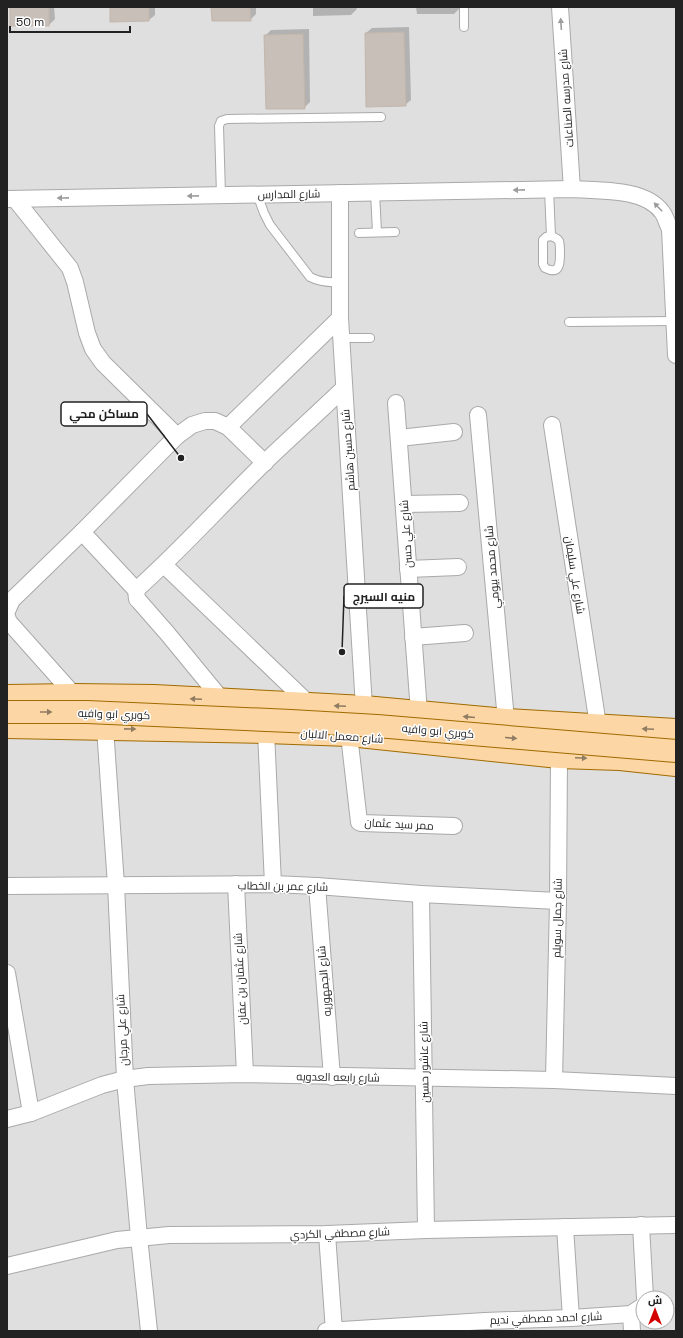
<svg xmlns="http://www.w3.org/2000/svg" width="683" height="1338" viewBox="0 0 683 1338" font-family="'Space Grotesk',Cairo,sans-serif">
	<rect width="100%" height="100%" fill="#f2efe9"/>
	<path fill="#e0dfdf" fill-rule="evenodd" d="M 7,7 L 676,7 L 676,1331 L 7,1331 ZM 643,1298 L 667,1298 L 667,1322 L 643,1322 Z"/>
	<g fill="#0003">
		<polygon points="11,7 54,7 55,19 49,25"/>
		<polygon points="111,7 155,7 155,15 149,20"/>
		<polygon points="212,7 256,7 256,14 250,20"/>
		<polygon points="313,7 356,7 357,9 351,15 313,16"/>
		<polygon points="416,7 460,7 460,8 454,14 417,14"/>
		<polygon points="409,27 411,100 405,105 366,33 372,28"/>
		<polygon points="309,29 310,102 304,108 265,36 271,30"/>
	</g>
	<g fill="#c7bfb8" stroke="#c4b6ab">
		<rect x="10" y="7" width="39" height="19"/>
		<polygon points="110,7 149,7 149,21 110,22"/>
		<polygon points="211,7 250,7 251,21 212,21"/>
		<polygon points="404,32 406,106 366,107 365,33"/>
		<polygon points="303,34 305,109 266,109 264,35"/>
	</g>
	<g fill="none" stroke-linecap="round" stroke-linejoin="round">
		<defs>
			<g id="lane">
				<polyline points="464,7 464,27"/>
				<polyline points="549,189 551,236"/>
				<polyline points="375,192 377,232"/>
				<path d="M 257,194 L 264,213 L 270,225 L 310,277 C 320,282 328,283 340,282"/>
				<polyline points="221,195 219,126 221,121 227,119 381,117"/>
				<polyline points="359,233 395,232"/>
				<path d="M 551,236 C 554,237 557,238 559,241 C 560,244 560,250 560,254 C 560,265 559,275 545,268 L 543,264 L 543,240 L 546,237 Z"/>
				<polyline points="569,322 674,321"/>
				<polyline points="342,338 370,338"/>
			</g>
			<g id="street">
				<polyline points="560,7 572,189"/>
				<polyline points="340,193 340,318 364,707"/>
				<path d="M 7,199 L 572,189 C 599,191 645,188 662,212 C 666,217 667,224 670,229 L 676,355"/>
				<polyline points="15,199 70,268 75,282 87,333 93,349 103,363 177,436"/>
				<polyline points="396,403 419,712"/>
				<polyline points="478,415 506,720"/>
				<polyline points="552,425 598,725"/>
				<polyline points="228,427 340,318"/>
				<polyline points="399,438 454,432"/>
				<polyline points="404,504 460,503"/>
				<polyline points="82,532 136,590 137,599 139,601 167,633 222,700"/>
				<polyline points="164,565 309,704"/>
				<polyline points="408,569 458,567"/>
				<path d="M 136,590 C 181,550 221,505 264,463 C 290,438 318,413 344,388"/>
				<polyline points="7,611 12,600 82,532 177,436 192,425 205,421 215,421 228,427 265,463"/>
				<polyline points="7,617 9,622 74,695"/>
				<polyline points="413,637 465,633"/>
				<polyline points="105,728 116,885 125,1079 139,1237 149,1331"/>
				<polyline points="266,732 273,884"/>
				<polyline points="349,735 359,822 361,823 454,826"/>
				<polyline points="236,884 245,1074"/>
				<polyline points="7,886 273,884 317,886 421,894 558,901"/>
				<polyline points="317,886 332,1077"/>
				<polyline points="421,894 426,1230"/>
				<polyline points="7,973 31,1113"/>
				<polyline points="554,1080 558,901 559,757"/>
				<polyline points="7,1119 31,1113 102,1085 125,1079 148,1076 245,1074 554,1080 676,1086"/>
				<polyline points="641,1225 645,1298"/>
				<polyline points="565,1227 571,1318"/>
				<polyline points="327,1234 334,1331"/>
				<polyline points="7,1266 117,1240 169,1235 327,1234 426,1230 676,1225"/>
				<polyline points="631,1314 632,1331"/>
				<polyline points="326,1331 485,1321 571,1318 631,1314 643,1306"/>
			</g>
			<g id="primary">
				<polyline points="7,696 74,695 154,696 309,704 364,707 506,720 676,730"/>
				<polyline points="7,727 266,732 349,735 559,757 620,759 676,765"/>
			</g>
		</defs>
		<use href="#lane" stroke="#a9a9a9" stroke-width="10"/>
		<use href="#street" stroke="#a9a9a9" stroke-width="18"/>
		<use href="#primary" stroke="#a06b00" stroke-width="24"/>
		<use href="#lane" stroke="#fff" stroke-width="8"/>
		<use href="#street" stroke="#fff" stroke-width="16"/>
		<use href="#primary" stroke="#fcd6a4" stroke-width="22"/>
		<defs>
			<polyline id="primary-bridge" points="7,712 87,712 291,721 377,726 676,751"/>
		</defs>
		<use href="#primary-bridge" stroke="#a06b00" stroke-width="24" stroke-linecap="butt"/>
		<use href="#primary-bridge" stroke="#fcd6a4" stroke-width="22"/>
	</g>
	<defs><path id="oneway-solid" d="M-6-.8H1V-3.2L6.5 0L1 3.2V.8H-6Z"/></defs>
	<g fill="#9c9c9c">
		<use href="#oneway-solid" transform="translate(561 24) rotate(-94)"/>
		<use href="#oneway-solid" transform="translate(519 190) rotate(179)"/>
		<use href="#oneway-solid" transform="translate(193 196) rotate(179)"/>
		<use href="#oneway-solid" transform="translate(63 198) rotate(179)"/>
		<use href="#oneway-solid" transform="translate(658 207) rotate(-134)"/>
	</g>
	<g fill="#8f7c63">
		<use href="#oneway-solid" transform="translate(196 699) rotate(-177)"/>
		<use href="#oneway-solid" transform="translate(340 706) rotate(-177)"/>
		<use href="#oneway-solid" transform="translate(46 712)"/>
		<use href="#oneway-solid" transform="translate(469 717) rotate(-175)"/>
		<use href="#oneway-solid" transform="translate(130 729) rotate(1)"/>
		<use href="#oneway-solid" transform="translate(648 729) rotate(-177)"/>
		<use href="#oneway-solid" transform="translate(511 738) rotate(5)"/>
		<use href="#oneway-solid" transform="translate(581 758) rotate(2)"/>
	</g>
	<g text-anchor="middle" stroke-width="3" stroke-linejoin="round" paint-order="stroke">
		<g font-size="11" fill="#222" stroke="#fff">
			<text transform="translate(566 98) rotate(-94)" y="4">شارع مدرسه الصناعات</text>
			<text transform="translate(289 194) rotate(-1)" y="4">شارع المدارس</text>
			<text transform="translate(348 450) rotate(-94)" y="4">شارع حسين هاشم</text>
			<text transform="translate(406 534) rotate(-94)" y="4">شارع علي حسن</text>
			<text transform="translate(492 567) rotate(-95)" y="4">شارع محمد بيومي</text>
			<text transform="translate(575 575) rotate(81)" y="4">شارع علي سليمان</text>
			<text transform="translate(114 714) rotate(2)" y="4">كوبري ابو وافيه</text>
			<text transform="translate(438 731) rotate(5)" y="4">كوبري ابو وافيه</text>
			<text transform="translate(342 736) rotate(4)" y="4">شارع معمل الالبان</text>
			<text transform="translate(399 824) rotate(3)" y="4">ممر سيد عثمان</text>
			<text transform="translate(283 886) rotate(1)" y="4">شارع عمر بن الخطاب</text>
			<text transform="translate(557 918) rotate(-89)" y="4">شارع جمال سويلم</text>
			<text transform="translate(240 979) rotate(-93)" y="4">شارع عثمان بن عفان</text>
			<text transform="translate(324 981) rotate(-95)" y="4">شارع الجمهوريه</text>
			<text transform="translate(122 1030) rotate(-93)" y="4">شارع علي مرجان</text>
			<text transform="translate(424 1062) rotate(-91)" y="4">شارع عاشور حسين</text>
			<text transform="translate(338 1077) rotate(1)" y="4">شارع رابعه العدويه</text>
			<text transform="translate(340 1233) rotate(-2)" y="4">شارع مصطفي الكردي</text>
			<text transform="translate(546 1318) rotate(-2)" y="4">شارع احمد مصطفي نديم</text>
		</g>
	</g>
	<path fill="none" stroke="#222" stroke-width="1.5" d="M181 458L147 414M342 652L344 596"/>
	<g fill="#222" stroke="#fff" stroke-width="1.5">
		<circle cx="181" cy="458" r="4"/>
		<circle cx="342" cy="652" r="4"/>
	</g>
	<g fill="#fff" stroke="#222" stroke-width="1.5">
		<rect x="61" y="402" width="86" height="24" rx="4"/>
		<rect x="344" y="584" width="79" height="24" rx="4"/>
	</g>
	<g font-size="12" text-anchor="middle" font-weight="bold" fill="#222">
		<text x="104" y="418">مساكن محي</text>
		<text x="384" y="601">منيه السيرج</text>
	</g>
	<rect width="683" height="1338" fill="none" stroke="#222222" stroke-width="16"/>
	<g transform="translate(655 1310)"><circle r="19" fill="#ffffff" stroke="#a7a7a7"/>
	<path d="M0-3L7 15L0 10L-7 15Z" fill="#d40000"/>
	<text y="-6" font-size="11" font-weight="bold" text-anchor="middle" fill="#222222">ش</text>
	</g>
	<path d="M10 26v6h120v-6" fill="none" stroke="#222222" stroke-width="2"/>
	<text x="16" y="26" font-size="12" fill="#222222" stroke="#ffffff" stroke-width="3" paint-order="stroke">50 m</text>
</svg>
